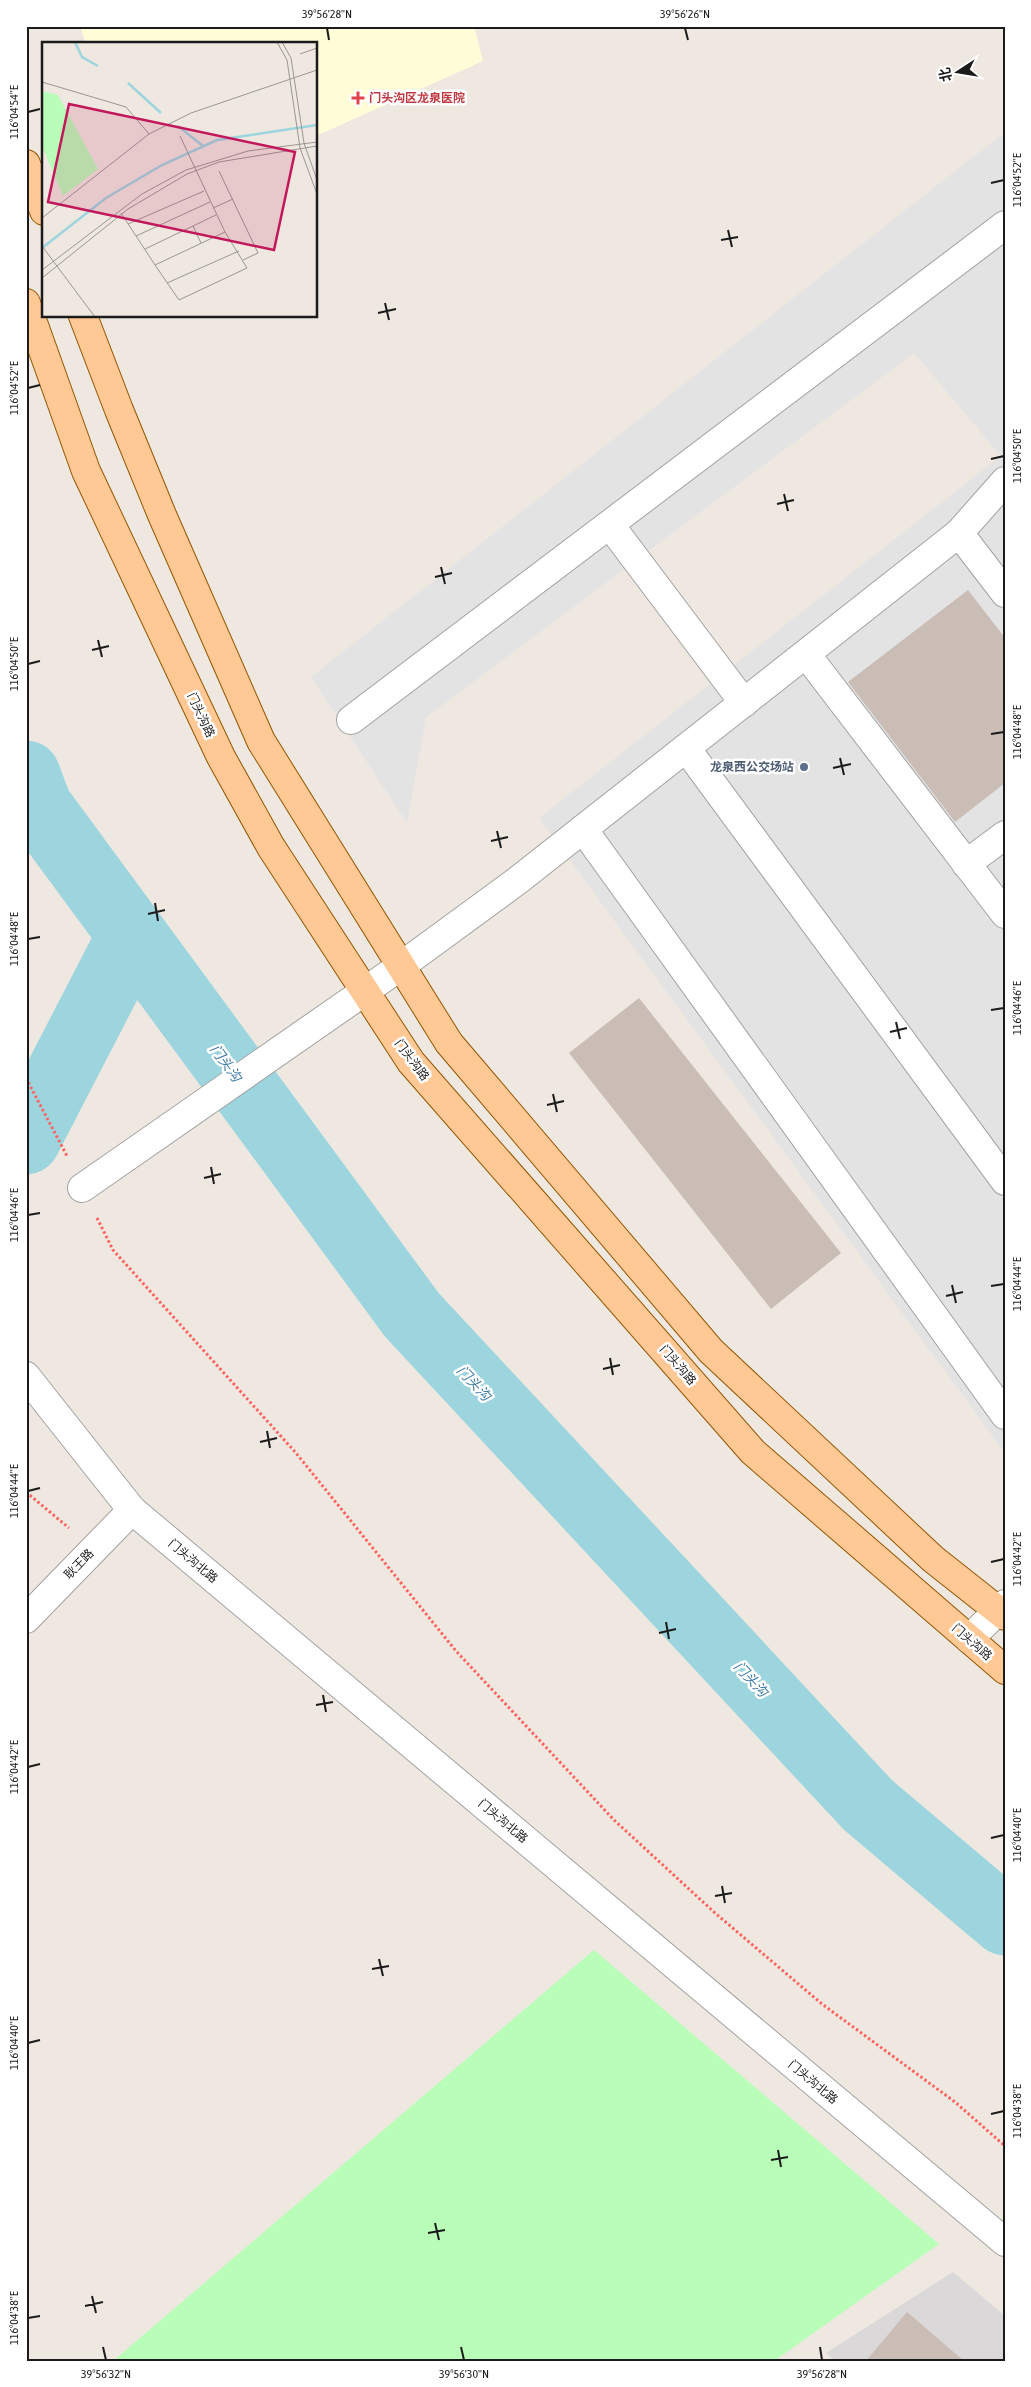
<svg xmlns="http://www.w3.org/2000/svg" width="1031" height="2387" viewBox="0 0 1031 2387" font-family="'Asap Condensed','Noto Sans SC',sans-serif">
	<rect width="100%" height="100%" fill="#eee8e0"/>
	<polygon fill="#dad8d8" points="953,2272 1005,2316 1005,2361 835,2361 826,2353"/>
	<polygon fill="#fffcd8" points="80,26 474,26 483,61 316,136 316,44 86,44"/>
	<polygon fill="#b8fdb8" points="594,1950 939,2244 774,2361 113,2361"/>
	<polygon fill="#e3e3e3" points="1005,132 1005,1453 539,818 1001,456 914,353 426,717 407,823 311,677"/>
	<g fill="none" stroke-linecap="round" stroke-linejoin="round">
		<g stroke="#9dd5df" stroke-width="69">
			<polyline points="26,775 38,807 412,1315 868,1805 1005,1921"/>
			<polyline points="26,1140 132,935"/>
		</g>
	</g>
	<g fill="#cabdb6">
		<polygon points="968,590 1005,638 1005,783 955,822 848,682"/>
		<polygon points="639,998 841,1253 771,1309 569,1053"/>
		<polygon points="907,2312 964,2361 866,2361"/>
	</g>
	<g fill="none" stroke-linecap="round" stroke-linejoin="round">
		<defs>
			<g id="minor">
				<polyline points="610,525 744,703"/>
				<polyline points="959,533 1005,481"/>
				<polyline points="806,654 1005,914"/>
				<polyline points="351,720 1005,225"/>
				<polyline points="686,748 1005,1181"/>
				<polyline points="583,829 1005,1415"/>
				<polyline points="966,864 1005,835"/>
				<polyline points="82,1188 401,966 517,881 959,533 1005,593"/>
				<polyline points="26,1376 132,1510 1005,2242"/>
				<polyline points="26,1619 132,1510"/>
				<polyline points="969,1639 1005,1604"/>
			</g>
			<g id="major">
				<polyline points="26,164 44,211"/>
				<polyline points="26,303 86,471 221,757 271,847 411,1062 753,1452 1005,1670"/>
				<polyline points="83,316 119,410 162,515 261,741 449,1043 711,1351 933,1559 1005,1616"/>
			</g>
		</defs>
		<use href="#minor" stroke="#a2a2a2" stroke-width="30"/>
		<use href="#major" stroke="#935600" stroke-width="30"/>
		<g stroke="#ff6360" stroke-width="3" stroke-dasharray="2.5 2.5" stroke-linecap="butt">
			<polyline points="26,1078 67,1156"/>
			<polyline points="97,1218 113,1250 296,1453 456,1651 614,1820 715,1913 822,2004 955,2102 1005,2146"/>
			<polyline points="26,1492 69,1528"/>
		</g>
		<use href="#minor" stroke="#fff" stroke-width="28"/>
		<use href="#major" stroke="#ffc894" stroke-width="28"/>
	</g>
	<path fill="none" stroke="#1b1b1b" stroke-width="2" d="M 327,28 L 329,40M 685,28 L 688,40M 28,112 L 40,109M 991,183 L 1004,180M 728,230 L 732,247M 721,240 L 738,237M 385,303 L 389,320M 378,313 L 396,309M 28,388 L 40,385M 991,459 L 1004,456M 784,494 L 788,511M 777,504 L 794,500M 441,567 L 445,584M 435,577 L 452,573M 98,640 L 102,657M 92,650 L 109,646M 28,664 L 40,661M 991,734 L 1004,732M 840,758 L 844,775M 833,768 L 851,764M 497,831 L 501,848M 491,841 L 508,837M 155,903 L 158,921M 148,914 L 165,910M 28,939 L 40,937M 991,1010 L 1004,1008M 896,1022 L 900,1039M 890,1032 L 907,1028M 553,1094 L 557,1112M 547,1105 L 564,1101M 211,1167 L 214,1184M 204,1178 L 221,1174M 28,1215 L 40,1213M 952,1285 L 956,1303M 991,1286 L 1004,1284M 946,1296 L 963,1292M 610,1358 L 613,1375M 603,1369 L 620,1365M 267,1431 L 270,1448M 260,1442 L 277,1438M 28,1491 L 40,1488M 991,1562 L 1004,1559M 666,1622 L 669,1639M 659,1633 L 676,1629M 323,1695 L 326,1712M 316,1705 L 333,1702M 28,1767 L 40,1764M 991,1838 L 1004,1835M 722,1886 L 725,1903M 715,1896 L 732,1893M 379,1959 L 383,1976M 372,1969 L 389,1966M 28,2043 L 40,2040M 991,2114 L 1004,2111M 778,2150 L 781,2167M 771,2160 L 788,2157M 435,2223 L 439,2240M 428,2233 L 445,2230M 92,2296 L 96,2313M 85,2306 L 103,2302M 28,2318 L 40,2316M 103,2347 L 106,2360M 461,2347 L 464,2360M 820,2347 L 822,2360"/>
	<path fill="#e0444e" stroke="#fff" stroke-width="2" d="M355.5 90.5h5v5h5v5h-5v5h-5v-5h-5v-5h5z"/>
	<circle fill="#5c6f8a" stroke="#fff" stroke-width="2" cx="804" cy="767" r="5"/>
	<g text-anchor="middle" stroke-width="5" stroke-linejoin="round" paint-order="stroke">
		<g font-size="12" font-weight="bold" fill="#be3a42" stroke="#fff" text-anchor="start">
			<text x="369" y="102">门头沟区龙泉医院</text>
		</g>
		<g font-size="12" fill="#1b1b1b" stroke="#fff">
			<text transform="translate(201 715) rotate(65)" y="4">门头沟路</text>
			<text transform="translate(412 1060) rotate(53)" y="4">门头沟路</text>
			<text transform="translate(678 1365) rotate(49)" y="4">门头沟路</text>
			<text transform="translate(193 1561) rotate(40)" y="4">门头沟北路</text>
			<text transform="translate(79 1564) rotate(-46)" y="4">耿王路</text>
			<text transform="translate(972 1642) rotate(41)" y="4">门头沟路</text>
			<text transform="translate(503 1821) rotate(40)" y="4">门头沟北路</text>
			<text transform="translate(813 2082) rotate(40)" y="4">门头沟北路</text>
		</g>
		<g font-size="12" font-weight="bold" fill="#4e5e75" stroke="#fff" text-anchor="end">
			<text x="794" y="771">龙泉西公交场站</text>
		</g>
		<g font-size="14" font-style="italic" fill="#407ca8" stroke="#fff">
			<text transform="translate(226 1063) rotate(54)" y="5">门头沟</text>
			<text transform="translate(474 1383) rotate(47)" y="5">门头沟</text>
			<text transform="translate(751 1679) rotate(47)" y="5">门头沟</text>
		</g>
	</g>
	<g transform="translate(42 42)">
		<rect width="275" height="275" fill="#eee8e0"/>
		<path d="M 0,49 L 16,53 L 56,127 L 21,154 L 0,104 Z" fill="#b8fdb8"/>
		<path fill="none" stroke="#9dd5df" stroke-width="2.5" d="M 33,0 L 40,15 L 56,24M 86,41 L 119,71M 136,84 L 161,104M 0,206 L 64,156 L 120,123 L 175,98 L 275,83"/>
		<path fill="none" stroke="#9a9691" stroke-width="1" d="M 235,0 L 245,18 L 258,106 L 275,152M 240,0 L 249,16 L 262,101 L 275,138M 258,12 L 275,6M 0,40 L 84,65 L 107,92M 177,129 L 216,211 L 201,218M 171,166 L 191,157M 79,171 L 113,223 L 183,190 L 138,94M 0,176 L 107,92 L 149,71 L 275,28M 86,182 L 162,149M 151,184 L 159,201M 94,194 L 168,160M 0,204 L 53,275M 103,207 L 174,173M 113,223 L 137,258 L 205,226 L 183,190M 0,228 L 100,152 L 144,128 L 206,109 L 275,100M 0,236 L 86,167 L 145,132 L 177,120 L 275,104M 125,241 L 197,209"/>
		<path fill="#c2185b" fill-opacity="0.15" stroke="#c2185b" stroke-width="2.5" d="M 27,62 L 253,110 L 232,208 L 6,160 Z"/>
		<rect width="275" height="275" fill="none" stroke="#1b1b1b" stroke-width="2.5"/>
	</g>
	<rect width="1031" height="2387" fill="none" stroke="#ffffff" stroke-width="55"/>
	<g transform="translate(958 72) rotate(258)" stroke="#ffffff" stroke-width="4" paint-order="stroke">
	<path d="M0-4L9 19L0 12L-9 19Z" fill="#1b1b1b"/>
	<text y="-8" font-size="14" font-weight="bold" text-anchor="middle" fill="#1b1b1b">北</text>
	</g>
	<rect x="28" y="28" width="976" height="2332" fill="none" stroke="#1b1b1b" stroke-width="2"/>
	<g font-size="12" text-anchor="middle" fill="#1b1b1b">
		<text x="327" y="18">39°56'28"N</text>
		<text x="685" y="18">39°56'26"N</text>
		<text transform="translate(14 112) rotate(-90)" y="4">116°04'54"E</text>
		<text transform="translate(1017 180) rotate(-90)" y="4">116°04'52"E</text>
		<text transform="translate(14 388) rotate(-90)" y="4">116°04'52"E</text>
		<text transform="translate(1017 456) rotate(-90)" y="4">116°04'50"E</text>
		<text transform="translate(14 664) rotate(-90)" y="4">116°04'50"E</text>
		<text transform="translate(1017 732) rotate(-90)" y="4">116°04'48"E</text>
		<text transform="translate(14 939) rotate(-90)" y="4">116°04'48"E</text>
		<text transform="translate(1017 1008) rotate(-90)" y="4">116°04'46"E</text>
		<text transform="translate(14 1215) rotate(-90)" y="4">116°04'46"E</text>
		<text transform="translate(1017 1284) rotate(-90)" y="4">116°04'44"E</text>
		<text transform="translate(14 1491) rotate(-90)" y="4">116°04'44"E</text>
		<text transform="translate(1017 1559) rotate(-90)" y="4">116°04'42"E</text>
		<text transform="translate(14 1767) rotate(-90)" y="4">116°04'42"E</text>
		<text transform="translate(1017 1835) rotate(-90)" y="4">116°04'40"E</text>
		<text transform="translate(14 2043) rotate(-90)" y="4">116°04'40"E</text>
		<text transform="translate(1017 2111) rotate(-90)" y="4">116°04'38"E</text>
		<text transform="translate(14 2318) rotate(-90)" y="4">116°04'38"E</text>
		<text x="106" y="2378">39°56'32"N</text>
		<text x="464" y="2378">39°56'30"N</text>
		<text x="822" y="2378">39°56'28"N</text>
	</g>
</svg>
